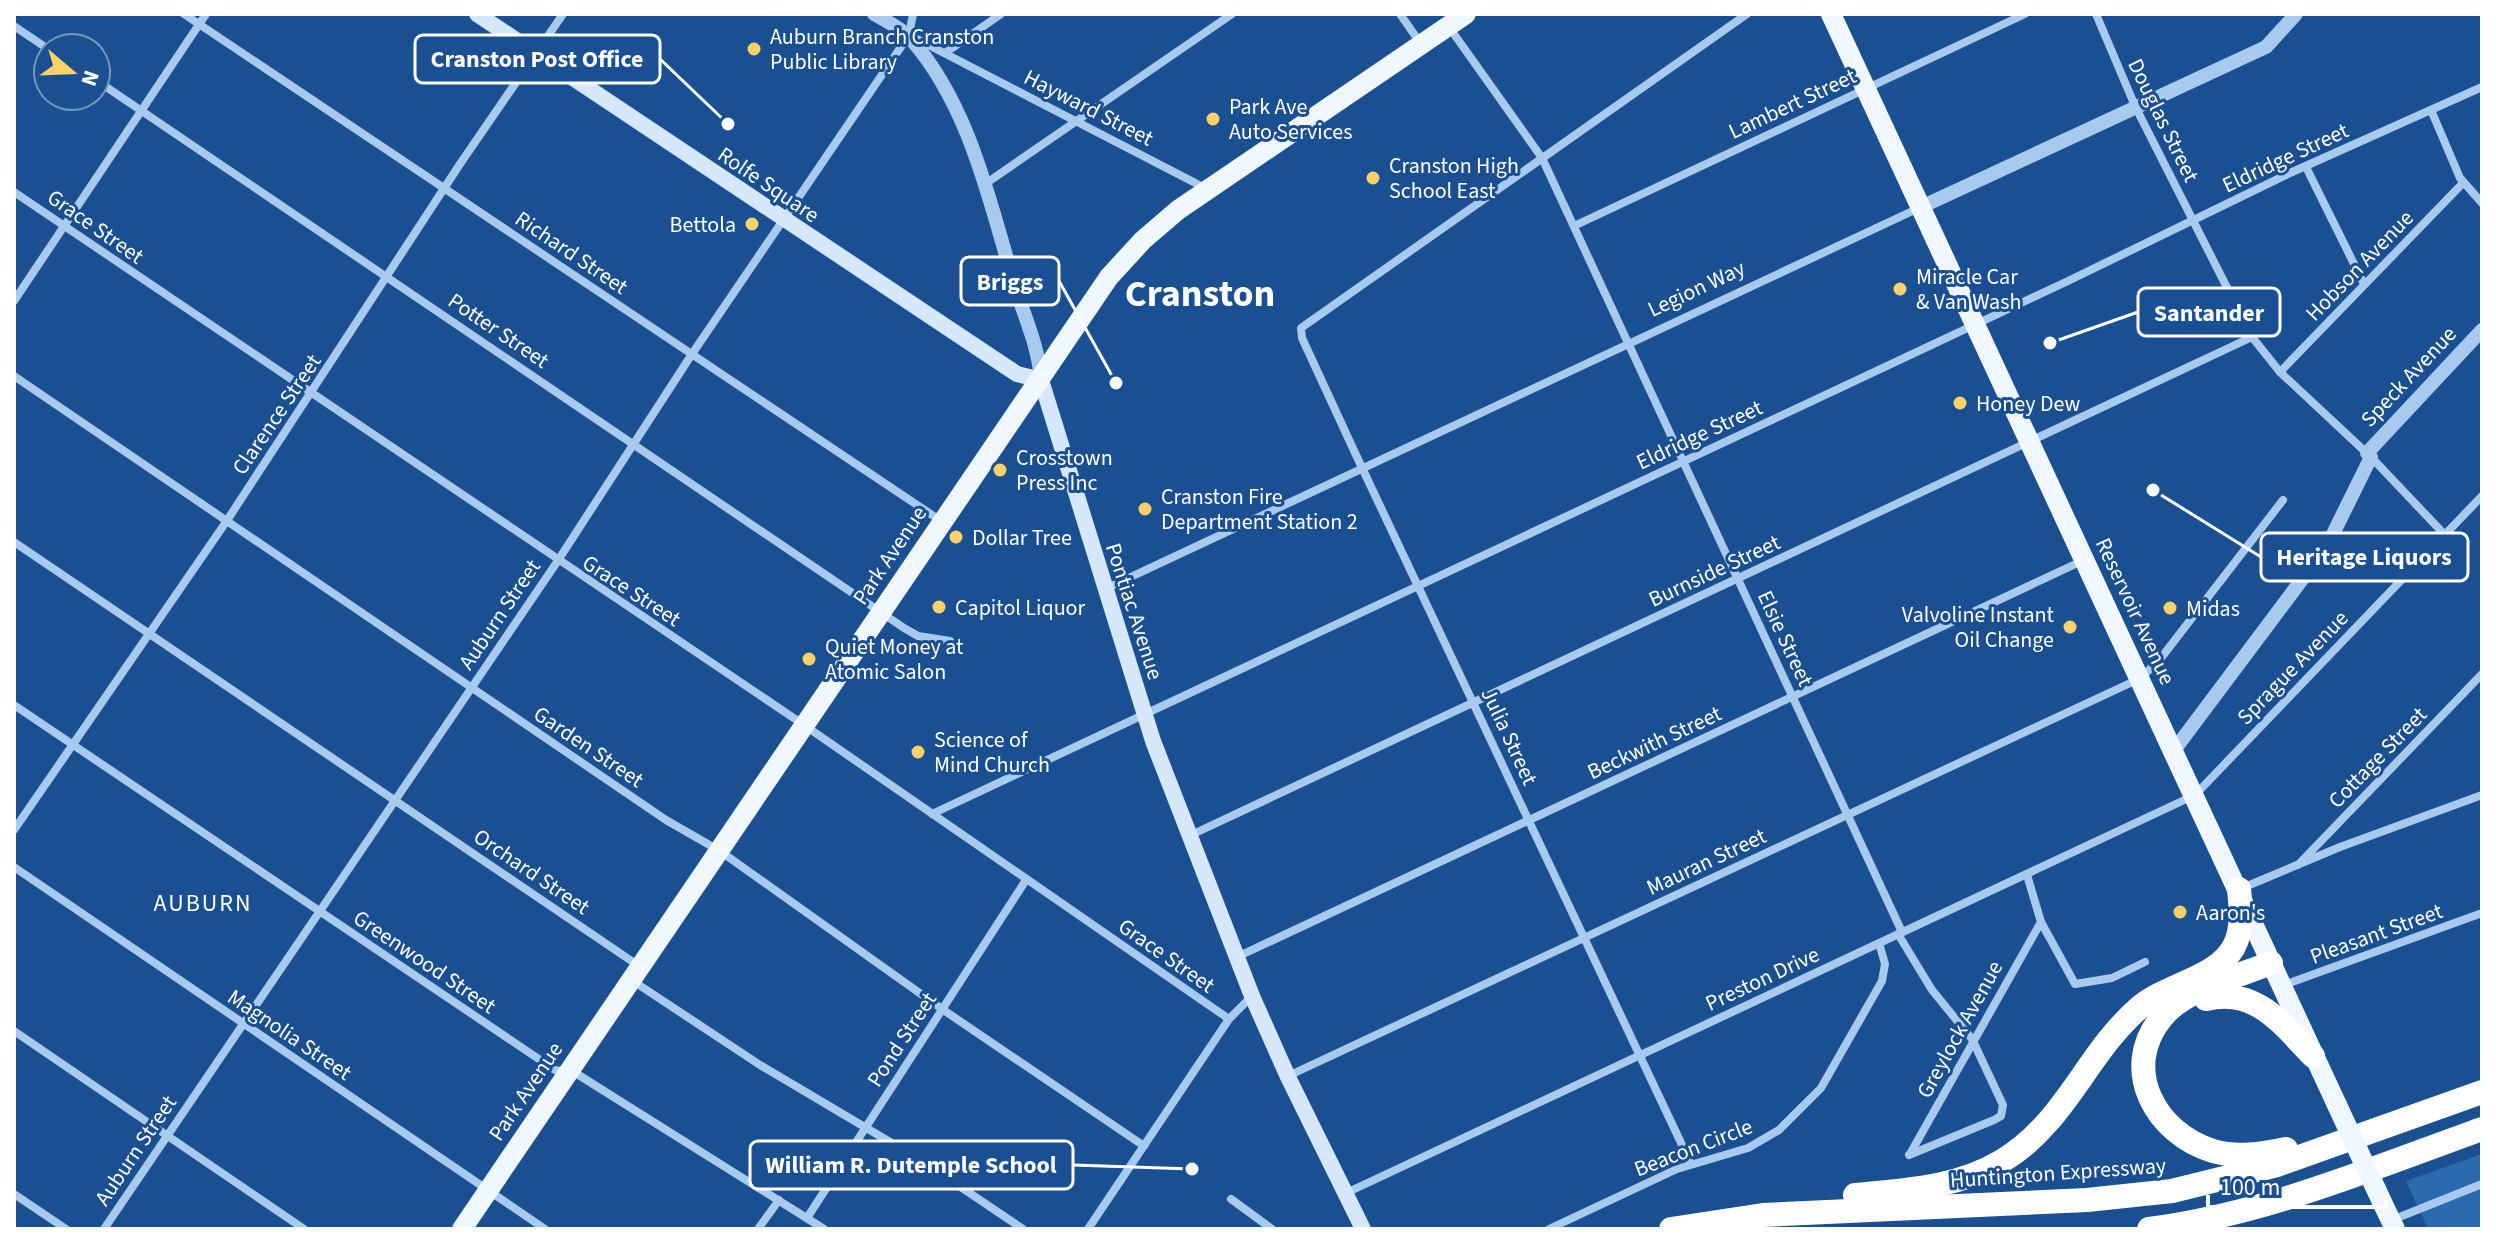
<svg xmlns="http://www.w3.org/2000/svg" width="2496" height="1243" viewBox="0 0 2496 1243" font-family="'Source Sans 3',sans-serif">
	<rect width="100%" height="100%" fill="#1a5092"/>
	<polygon fill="#2c6ab0" points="2482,1154 2482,1229 2428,1229 2406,1181"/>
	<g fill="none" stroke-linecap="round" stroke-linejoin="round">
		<g stroke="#a9caef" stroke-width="8">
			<polyline points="184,14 941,521"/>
			<polyline points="1400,14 1421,44"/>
			<polyline points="2096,14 2135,106 2252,337 2280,372 2371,457 2444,534"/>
			<polyline points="14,26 48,49"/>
			<polyline points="1449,27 1542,158 1902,932"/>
			<polyline points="915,38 1205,188"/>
			<polyline points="945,53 1001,14"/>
			<polyline points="96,80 904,628 918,636 950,641"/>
			<polyline points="2431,110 2460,178 2482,203"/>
			<polyline points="2306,167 2364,284"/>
			<polyline points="985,184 1232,14"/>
			<polyline points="14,192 804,725 1229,1019"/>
			<polyline points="1574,226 2025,14"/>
			<polyline points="14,301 206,14"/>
			<polyline points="2280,372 2463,183"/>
			<polyline points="14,376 666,820 720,851 942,1009 1144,1146"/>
			<polyline points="14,542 633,962 636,983 760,1065 922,1161 1023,1229"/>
			<polyline points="1105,589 1919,208"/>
			<polyline points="14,705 555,1070 577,1074 824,1229"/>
			<polyline points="932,814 2068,281 2290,173 2482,87"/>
			<polyline points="14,830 226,522 460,164 563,14"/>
			<polyline points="1191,835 2252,337"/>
			<polyline points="2298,865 2482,674"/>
			<polyline points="14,867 545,1229"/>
			<polyline points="2027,875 2041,922 2075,984 2112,978 2145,962"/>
			<polyline points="2240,889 2340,847 2482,795"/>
			<polyline points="1898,934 1932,990 1972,1039 2003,1105 2001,1116 1994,1120 1909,1155"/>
			<polyline points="1239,956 2082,561"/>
			<polyline points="2284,985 2482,913"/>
			<polyline points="14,1031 304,1229"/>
			<polyline points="1288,1076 2141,678 2161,658 2283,500"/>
			<polyline points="1910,1154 2041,922"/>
			<polyline points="1691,1164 1356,455 1302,338 1301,328 1747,14"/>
			<polyline points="14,1194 66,1229"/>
			<polyline points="1344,1194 2195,795 2482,496"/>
			<polyline points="1231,1199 1272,1229"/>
			<polyline points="807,1218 1026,880"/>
			<polyline points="2392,1220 2482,1184"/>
			<polyline points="104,1229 557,562 692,354 909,35 913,14"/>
			<polyline points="758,1229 779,1200"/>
			<polyline points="1088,1229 1229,1019 1252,996"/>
			<polyline points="1549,1229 1677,1169 1748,1148 1779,1130 1821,1088 1882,981 1885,964 1879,943"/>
		</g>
		<g stroke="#a9caef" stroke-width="14">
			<path d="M 874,14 C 886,21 901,28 910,38 C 968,103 989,198 1013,280 C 1023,314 1038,343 1041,380"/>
			<polyline points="1921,207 2266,47 2296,14"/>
			<polyline points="2367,453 2482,330"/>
			<polyline points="2175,749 2312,566 2333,534 2371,457"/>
		</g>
		<polyline stroke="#d7e7fb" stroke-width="16" points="477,14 1017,374 1041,380 1153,741 1252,996 1288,1077 1363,1229"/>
		<g stroke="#f1f7ff" stroke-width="20">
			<polyline points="1831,14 2337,1105"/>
			<polyline points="2382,1202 2395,1229"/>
			<polyline points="462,1229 1109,277 1143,240 1178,210 1466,14"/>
		</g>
		<g stroke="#fff" stroke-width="24">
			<path d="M 2271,963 C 2237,977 2186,988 2162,1017 C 2119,1069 2156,1134 2213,1151 C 2237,1158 2262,1154 2286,1149"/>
			<path d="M 2206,999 C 2256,987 2281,1023 2313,1056"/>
			<path d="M 1855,1195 C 1905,1190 1957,1188 2002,1161 C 2065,1124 2087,1052 2140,1007 C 2165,986 2211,978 2229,954 C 2244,936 2241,911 2239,889"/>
			<polyline points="1671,1229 1763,1215 2087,1200 2172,1191 2277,1165 2482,1092"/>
			<path d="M 2149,1229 C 2265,1214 2373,1168 2482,1129"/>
		</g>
		<polyline stroke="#f1f7ff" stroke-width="20" points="2337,1105 2382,1202"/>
	</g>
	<g fill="#ffd167" stroke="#1a5092" stroke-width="3">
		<circle cx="754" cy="49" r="8"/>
		<circle cx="1213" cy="119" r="8"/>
		<circle cx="1373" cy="178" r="8"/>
		<circle cx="752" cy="224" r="8"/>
		<circle cx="1900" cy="289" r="8"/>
		<circle cx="1960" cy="403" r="8"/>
		<circle cx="1000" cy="470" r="8"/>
		<circle cx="1145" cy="509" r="8"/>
		<circle cx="956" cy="537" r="8"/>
		<circle cx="939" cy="607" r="8"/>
		<circle cx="2170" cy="608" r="8"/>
		<circle cx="2070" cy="627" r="8"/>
		<circle cx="809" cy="659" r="8"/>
		<circle cx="918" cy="752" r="8"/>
		<circle cx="2180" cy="912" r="8"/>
	</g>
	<g text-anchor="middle" stroke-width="6" stroke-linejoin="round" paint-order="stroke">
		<g font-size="22" fill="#fff" stroke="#1a5092" text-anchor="start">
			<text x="770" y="44">Auburn Branch Cranston<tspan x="770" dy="25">Public Library</tspan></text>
			<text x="1229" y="114">Park Ave<tspan x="1229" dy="25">Auto Services</tspan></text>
			<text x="1389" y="173">Cranston High<tspan x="1389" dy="25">School East</tspan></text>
			<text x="736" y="232" text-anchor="end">Bettola</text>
			<text x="1916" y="284">Miracle Car<tspan x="1916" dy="25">&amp; Van Wash</tspan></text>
			<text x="1976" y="411">Honey Dew</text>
			<text x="1016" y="465">Crosstown<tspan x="1016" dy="25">Press Inc</tspan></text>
			<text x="1161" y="504">Cranston Fire<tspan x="1161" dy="25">Department Station 2</tspan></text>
			<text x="972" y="545">Dollar Tree</text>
			<text x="955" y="615">Capitol Liquor</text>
			<text x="2186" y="616">Midas</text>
			<text x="2054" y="622" text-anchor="end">Valvoline Instant<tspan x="2054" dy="25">Oil Change</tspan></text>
			<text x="825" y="654">Quiet Money at<tspan x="825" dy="25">Atomic Salon</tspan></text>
			<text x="934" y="747">Science of<tspan x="934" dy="25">Mind Church</tspan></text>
			<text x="2196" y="920">Aaron's</text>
		</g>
		<g font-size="22" fill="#fff" stroke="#1a5092">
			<text transform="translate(1792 103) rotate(-25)" y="8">Lambert Street</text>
			<text transform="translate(1089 107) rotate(27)" y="8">Hayward Street</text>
			<text transform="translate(2164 120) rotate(64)" y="8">Douglas Street</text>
			<text transform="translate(2285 157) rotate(-25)" y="8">Eldridge Street</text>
			<text transform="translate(769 184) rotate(34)" y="8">Rolfe Square</text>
			<text transform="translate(96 226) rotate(35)" y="8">Grace Street</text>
			<text transform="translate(572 252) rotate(34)" y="8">Richard Street</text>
			<text transform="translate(2359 265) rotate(-46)" y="8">Hobson Avenue</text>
			<text transform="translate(1696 288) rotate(-25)" y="8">Legion Way</text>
			<text transform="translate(499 330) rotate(34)" y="8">Potter Street</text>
			<text transform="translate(2408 376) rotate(-47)" y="8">Speck Avenue</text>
			<text transform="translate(276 414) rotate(-56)" y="8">Clarence Street</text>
			<text transform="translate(1699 434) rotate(-25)" y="8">Eldridge Street</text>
			<text transform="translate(889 555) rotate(-56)" y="8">Park Avenue</text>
			<text transform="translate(1714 570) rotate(-25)" y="8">Burnside Street</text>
			<text transform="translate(632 590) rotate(33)" y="8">Grace Street</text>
			<text transform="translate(1135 611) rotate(72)" y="8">Pontiac Avenue</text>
			<text transform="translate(2136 611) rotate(65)" y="8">Reservoir Avenue</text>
			<text transform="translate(499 614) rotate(-56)" y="8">Auburn Street</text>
			<text transform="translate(1786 638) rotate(65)" y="8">Elsie Street</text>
			<text transform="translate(2292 667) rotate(-46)" y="8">Sprague Avenue</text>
			<text transform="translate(1510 736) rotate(65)" y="8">Julia Street</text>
			<text transform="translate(1654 742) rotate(-25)" y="8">Beckwith Street</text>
			<text transform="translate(589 746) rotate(34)" y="8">Garden Street</text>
			<text transform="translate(2377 757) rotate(-46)" y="8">Cottage Street</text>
			<text transform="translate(1706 861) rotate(-25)" y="8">Mauran Street</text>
			<text transform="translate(532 871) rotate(34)" y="8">Orchard Street</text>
			<text transform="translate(2376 933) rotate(-20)" y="8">Pleasant Street</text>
			<text transform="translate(1167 955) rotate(35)" y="8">Grace Street</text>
			<text transform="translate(425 961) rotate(34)" y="8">Greenwood Street</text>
			<text transform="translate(1762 978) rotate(-25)" y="8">Preston Drive</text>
			<text transform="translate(1959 1029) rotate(-61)" y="8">Greylock Avenue</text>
			<text transform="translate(290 1034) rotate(34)" y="8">Magnolia Street</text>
			<text transform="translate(901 1039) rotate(-57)" y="8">Pond Street</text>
			<text transform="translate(525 1091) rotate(-56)" y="8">Park Avenue</text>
			<text transform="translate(1693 1147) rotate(-21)" y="8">Beacon Circle</text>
			<text transform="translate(135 1150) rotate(-56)" y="8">Auburn Street</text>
			<text transform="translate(2058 1172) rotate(-4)" y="8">Huntington Expressway</text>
		</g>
		<g font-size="24" letter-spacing="2" fill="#fff" stroke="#1a5092">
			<text x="203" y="911">AUBURN</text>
		</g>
		<g font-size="38" font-weight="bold" fill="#fff" stroke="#1a5092">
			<text x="1200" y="306">Cranston</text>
		</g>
	</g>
	<path fill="none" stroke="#fff" stroke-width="3" d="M728 124L660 59M1116 383L1059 281M2050 343L2138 312M2153 490L2261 557M1192 1169L1073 1165"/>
	<g fill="#fff" stroke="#1a5092" stroke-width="3">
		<circle cx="728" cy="124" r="8"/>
		<circle cx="1116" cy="383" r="8"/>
		<circle cx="2050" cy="343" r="8"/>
		<circle cx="2153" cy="490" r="8"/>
		<circle cx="1192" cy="1169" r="8"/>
	</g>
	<g fill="#1a5092" stroke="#fff" stroke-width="3">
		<rect x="415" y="35" width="245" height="48" rx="8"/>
		<rect x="961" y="257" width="98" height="48" rx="8"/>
		<rect x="2138" y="288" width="142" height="48" rx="8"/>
		<rect x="2261" y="533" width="207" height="48" rx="8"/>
		<rect x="750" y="1141" width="323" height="48" rx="8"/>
	</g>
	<g font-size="24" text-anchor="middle" font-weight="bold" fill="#fff">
		<text x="537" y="67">Cranston Post Office</text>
		<text x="1010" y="290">Briggs</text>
		<text x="2209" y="321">Santander</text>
		<text x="2364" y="565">Heritage Liquors</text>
		<text x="911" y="1173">William R. Dutemple School</text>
	</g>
	<rect width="2496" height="1243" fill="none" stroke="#ffffff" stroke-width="32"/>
	<g transform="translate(72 72) rotate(109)"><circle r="38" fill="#1a5092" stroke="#7696be" stroke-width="2"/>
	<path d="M0-6L14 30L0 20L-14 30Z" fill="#ffd167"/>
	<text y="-12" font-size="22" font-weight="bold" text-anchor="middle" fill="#ffffff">N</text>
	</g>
	<path d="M2208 1195v12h178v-12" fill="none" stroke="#ffffff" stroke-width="4"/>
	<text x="2220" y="1195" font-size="24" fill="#ffffff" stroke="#1a5092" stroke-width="6" paint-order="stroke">100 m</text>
</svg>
